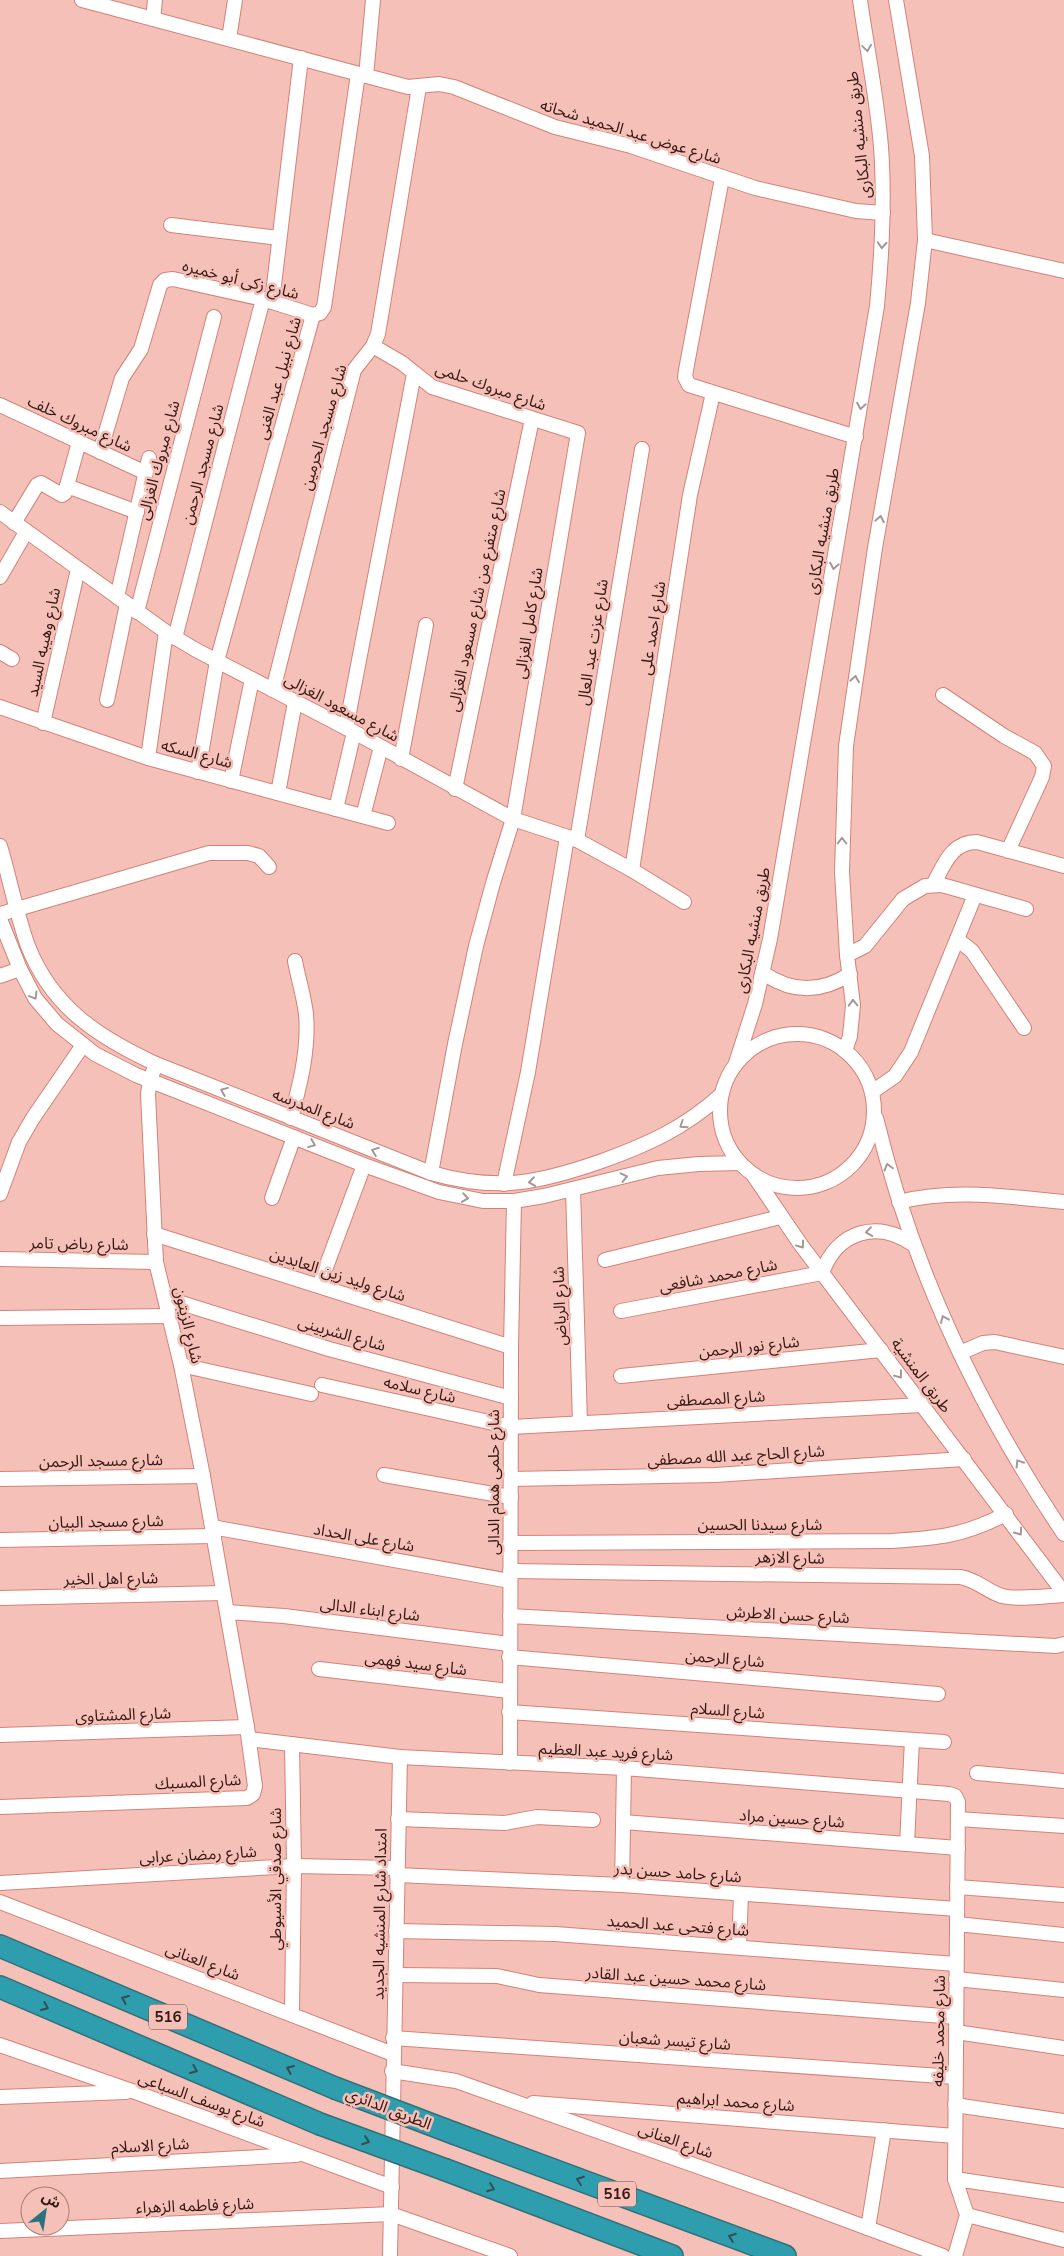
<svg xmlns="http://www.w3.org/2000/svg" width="1064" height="2256" viewBox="0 0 1064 2256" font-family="'Nunito Sans','Noto Sans Arabic',sans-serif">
	<rect width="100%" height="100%" fill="#f5c0b8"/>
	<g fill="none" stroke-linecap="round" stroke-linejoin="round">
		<defs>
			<g id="minor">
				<polyline points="82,0 408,87 439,84 454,87 555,127 631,146 755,188 856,211 883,213"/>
				<polyline points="153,19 155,0"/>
				<polyline points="229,39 235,0"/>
				<polyline points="366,76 373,0"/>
				<polyline points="722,178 686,370 685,377 689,385 856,437"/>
				<polyline points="171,225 279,238"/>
				<polyline points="925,240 1064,271"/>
				<polyline points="272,302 301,58"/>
				<polyline points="313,315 320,313 324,307 358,74"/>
				<polyline points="373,346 402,363 432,387 578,433 513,819 493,883 476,946 455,1044 431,1173"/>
				<polyline points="0,405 146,473"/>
				<polyline points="100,452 122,378 141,349 160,285 165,280 173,279 263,299 313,315"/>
				<polyline points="67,486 137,512"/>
				<polyline points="0,512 166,632 196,650 354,732 513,819 577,840 632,870 684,902"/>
				<polyline points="14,523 37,485 41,483 62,495 65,493 79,442"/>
				<polyline points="0,577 26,532"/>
				<polyline points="117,597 149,458"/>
				<polyline points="137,612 214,317"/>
				<polyline points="175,638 263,299"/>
				<polyline points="0,652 12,659"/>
				<polyline points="273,690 354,370 373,346 378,334 419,87"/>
				<polyline points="943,695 1004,736 1035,753 1044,766 1042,777 1008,851"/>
				<polyline points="107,700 127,604"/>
				<polyline points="0,707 148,758 388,823"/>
				<polyline points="43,723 78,569"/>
				<polyline points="346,728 414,374"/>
				<polyline points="148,758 166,632"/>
				<polyline points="401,759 426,625"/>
				<polyline points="198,772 217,661 313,315"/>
				<polyline points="231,781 252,679"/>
				<polyline points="455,789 532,419"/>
				<polyline points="278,793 295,702"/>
				<polyline points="336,809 354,732"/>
				<polyline points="363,816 381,747"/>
				<polyline points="577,840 642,449"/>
				<path d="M 0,846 C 10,879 16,913 28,946 C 52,1008 100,1038 156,1064 L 431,1173 C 498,1192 539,1183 602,1161 C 649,1144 684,1128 721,1095"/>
				<polyline points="632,870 690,495 713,393"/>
				<path d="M 933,885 C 944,865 951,842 977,842 L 1064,866"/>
				<polyline points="0,914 209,853 248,853 259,856 269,867"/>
				<polyline points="0,919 20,969 35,998 57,1024 95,1054 136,1075 364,1165 439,1192 483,1201 514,1201 544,1196 658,1168 699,1164 740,1163"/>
				<polyline points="957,939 972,951 1024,1028"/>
				<polyline points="847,955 865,946 903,899 925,886 942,885 1026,909"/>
				<path d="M 763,973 C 792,993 821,993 850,974"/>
				<polyline points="0,976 20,969"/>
				<circle cx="797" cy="1111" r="77"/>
				<polyline points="845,1051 850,1036 853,1005 847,955 842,872 846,746 875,548 918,303 925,240 922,156 896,0"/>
				<path d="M 736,1063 L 755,1004 L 770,939 L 877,306 C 882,253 885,200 881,147 C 877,98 867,49 860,0"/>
				<polyline points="872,1092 895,1076 911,1052 975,895"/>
				<path d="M 291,1118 C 300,1084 309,1050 306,1014 C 304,996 298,978 295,961"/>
				<path d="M 876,1118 C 912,1267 978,1407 1064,1534"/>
				<polyline points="754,1176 801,1245 1064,1593"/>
				<polyline points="504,1184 528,1072 567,837"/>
				<polyline points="573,1189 580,1422"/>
				<polyline points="0,1194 19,1142 33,1118 83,1045"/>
				<polyline points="272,1198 294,1137"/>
				<path d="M 899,1202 C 954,1188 1008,1197 1064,1202"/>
				<polyline points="154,1234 511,1347"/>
				<polyline points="0,1259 156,1262"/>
				<polyline points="605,1260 780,1217"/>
				<polyline points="319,1286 364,1165"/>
				<polyline points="165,1298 329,1349 511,1398"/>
				<path d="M 621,1311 L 822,1273 C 837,1231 878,1219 914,1245"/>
				<polyline points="0,1318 170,1316"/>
				<polyline points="960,1353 983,1343 995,1342 1064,1357"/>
				<polyline points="181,1365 311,1394"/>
				<polyline points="621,1376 881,1350"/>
				<polyline points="322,1385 511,1427 922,1405"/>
				<polyline points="384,1475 511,1497"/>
				<polyline points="0,1479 203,1476"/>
				<polyline points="511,1479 715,1475 964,1459"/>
				<polyline points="212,1527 510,1581"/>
				<polyline points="0,1540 214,1536"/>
				<path d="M 510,1543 L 892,1541 C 938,1538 963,1536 1006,1514"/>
				<path d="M 510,1571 L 960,1577 C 976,1579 986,1591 1002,1596 C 1019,1600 1046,1596 1064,1595"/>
				<polyline points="0,1598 223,1593"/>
				<polyline points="227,1612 284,1616 509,1644"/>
				<polyline points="510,1616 1056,1646 1064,1644"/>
				<polyline points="509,1657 938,1694"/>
				<polyline points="319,1669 509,1691"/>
				<polyline points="509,1712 944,1742"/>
				<polyline points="0,1735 247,1727"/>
				<polyline points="249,1739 400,1757 624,1768 949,1794 955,1796 958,1802 955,2179 967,2215 955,2256"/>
				<polyline points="510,1763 511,1347 514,1201"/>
				<polyline points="977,1773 1064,1781"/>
				<polyline points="0,1807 247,1798 253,1794 255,1786 247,1727 203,1476 181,1365 156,1262 148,1094 150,1080 156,1064"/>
				<polyline points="398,1819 505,1823 537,1817 593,1820"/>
				<polyline points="958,1819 1064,1826"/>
				<polyline points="623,1822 958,1848"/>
				<polyline points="907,1844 912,1740"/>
				<polyline points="397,1875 622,1885 957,1909"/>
				<polyline points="0,1883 294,1866 397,1868"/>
				<polyline points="622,1885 624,1768"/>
				<polyline points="957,1887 1064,1895"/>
				<polyline points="0,1902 393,2054"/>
				<polyline points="957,1924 1064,1935"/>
				<polyline points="396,1931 555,1934 956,1964"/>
				<polyline points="739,1947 741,1894"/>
				<polyline points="395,1975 497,1976 539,1985 956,2017"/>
				<polyline points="956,1979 1064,1990"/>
				<polyline points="292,2014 294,1866 292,1744"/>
				<polyline points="956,2032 1064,2048"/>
				<polyline points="393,2038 955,2077"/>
				<polyline points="0,2045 135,2092 392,2187"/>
				<polyline points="392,2071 456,2081 776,2194 943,2256"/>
				<polyline points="0,2097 126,2092"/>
				<polyline points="533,2103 955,2136"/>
				<polyline points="955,2105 1064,2121"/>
				<polyline points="0,2171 296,2155"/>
				<polyline points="955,2179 1064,2195"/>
				<polyline points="967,2215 1064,2240"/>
				<polyline points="868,2228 884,2130"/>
				<polyline points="0,2231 391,2214 510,2256"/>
				<polyline points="390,2256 400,1757"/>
			</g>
			<g id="highway">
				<polyline points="0,1946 335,2088"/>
				<polyline points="0,1987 320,2124"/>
				<polyline points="456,2134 785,2256"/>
				<polyline points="446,2170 672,2256"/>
			</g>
		</defs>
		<use href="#minor" stroke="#d48277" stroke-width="16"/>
		<use href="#highway" stroke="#326f78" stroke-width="24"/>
		<use href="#minor" stroke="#fff" stroke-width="14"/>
		<use href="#highway" stroke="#2e9eae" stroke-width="21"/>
		<defs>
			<g id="highway-bridge">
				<polyline points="335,2088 456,2134"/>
				<polyline points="320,2124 446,2170"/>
			</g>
		</defs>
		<use href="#highway-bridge" stroke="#326f78" stroke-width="24" stroke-linecap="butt"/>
		<use href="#highway-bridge" stroke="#2e9eae" stroke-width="21"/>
	</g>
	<defs><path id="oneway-chevron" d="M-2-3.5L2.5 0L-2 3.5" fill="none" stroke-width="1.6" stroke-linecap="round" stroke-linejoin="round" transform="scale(1.25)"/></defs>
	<g stroke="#a59795">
		<use href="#oneway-chevron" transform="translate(867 48) rotate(82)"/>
		<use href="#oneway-chevron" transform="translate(882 245) rotate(93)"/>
		<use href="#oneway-chevron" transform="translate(861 406) rotate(99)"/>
		<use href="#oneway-chevron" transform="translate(880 519) rotate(-80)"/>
		<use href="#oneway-chevron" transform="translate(834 566) rotate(100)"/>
		<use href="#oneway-chevron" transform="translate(855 679) rotate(-81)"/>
		<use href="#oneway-chevron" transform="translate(842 841) rotate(-90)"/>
		<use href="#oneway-chevron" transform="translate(34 996) rotate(59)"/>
		<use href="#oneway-chevron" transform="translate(853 1003) rotate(-91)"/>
		<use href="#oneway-chevron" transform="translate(224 1091) rotate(-158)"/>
		<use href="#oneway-chevron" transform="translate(683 1125) rotate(147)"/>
		<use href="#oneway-chevron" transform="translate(312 1144) rotate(22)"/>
		<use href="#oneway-chevron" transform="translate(375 1151) rotate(-159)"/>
		<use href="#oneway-chevron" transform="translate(888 1167) rotate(-106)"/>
		<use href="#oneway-chevron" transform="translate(624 1177) rotate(-13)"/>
		<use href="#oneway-chevron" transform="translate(532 1182) rotate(172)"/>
		<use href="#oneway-chevron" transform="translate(465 1198) rotate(9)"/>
		<use href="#oneway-chevron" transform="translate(869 1232) rotate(172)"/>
		<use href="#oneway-chevron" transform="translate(801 1245) rotate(54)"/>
		<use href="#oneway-chevron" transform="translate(944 1319) rotate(-113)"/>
		<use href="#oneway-chevron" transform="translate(899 1375) rotate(53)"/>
		<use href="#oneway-chevron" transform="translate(1019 1463) rotate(-122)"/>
		<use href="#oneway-chevron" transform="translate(1019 1532) rotate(54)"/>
	</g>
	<g stroke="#344e52">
		<use href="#oneway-chevron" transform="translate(125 1999) rotate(-157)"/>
		<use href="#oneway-chevron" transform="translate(45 2007) rotate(23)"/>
		<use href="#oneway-chevron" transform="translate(290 2069) rotate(-157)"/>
		<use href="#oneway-chevron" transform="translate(194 2070) rotate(23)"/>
		<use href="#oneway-chevron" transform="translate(366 2141) rotate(20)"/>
		<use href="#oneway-chevron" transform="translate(580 2180) rotate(-160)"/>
		<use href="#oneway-chevron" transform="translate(491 2188) rotate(21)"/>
		<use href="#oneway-chevron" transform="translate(732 2237) rotate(-160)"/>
	</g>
	<g text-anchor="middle" stroke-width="5" stroke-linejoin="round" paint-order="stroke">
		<g fill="#f5c0b8" stroke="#714a45" stroke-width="1">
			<rect x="149" y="2004.5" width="38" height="25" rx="4"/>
			<rect x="598" y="2181.5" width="38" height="25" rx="4"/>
		</g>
		<g font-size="15" font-weight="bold" fill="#381814">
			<text x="168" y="2022">516</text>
			<text x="617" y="2199">516</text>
		</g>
		<g font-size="16" fill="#381814" stroke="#f5c0b8">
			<text transform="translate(631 131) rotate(17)" y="6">شارع عوض عبد الحميد شحاته</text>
			<text transform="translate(858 135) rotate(-96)" y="6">طريق منشيه البكارى</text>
			<text transform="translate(241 279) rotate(14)" y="6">شارع زكى أبو خميره</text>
			<text transform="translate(278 378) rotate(-74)" y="6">شارع نبيل عبد الغنى</text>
			<text transform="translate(491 386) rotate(19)" y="6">شارع مبروك حلمى</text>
			<text transform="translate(80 423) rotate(25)" y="6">شارع مبروك خلف</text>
			<text transform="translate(323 427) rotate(-74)" y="6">شارع مسجد الحرمين</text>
			<text transform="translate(158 460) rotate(-75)" y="6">شارع مبروك الغزالى</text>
			<text transform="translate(202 464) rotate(-75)" y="6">شارع مسجد الرحمن</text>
			<text transform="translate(822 531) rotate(-80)" y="6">طريق منشيه البكارى</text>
			<text transform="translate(476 600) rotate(-78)" y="6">شارع متفرع من شارع مسعود الغزالى</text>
			<text transform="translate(528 623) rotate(-81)" y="6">شارع كامل الغزالى</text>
			<text transform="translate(652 628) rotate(-81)" y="6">شارع احمد على</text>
			<text transform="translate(43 642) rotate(-78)" y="6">شارع وهيبه السيد</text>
			<text transform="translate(592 642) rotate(-81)" y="6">شارع عزت عبد العال</text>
			<text transform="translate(342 707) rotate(28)" y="6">شارع مسعود الغزالى</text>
			<text transform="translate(197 753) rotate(15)" y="6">شارع السكه</text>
			<text transform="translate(752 930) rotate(-79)" y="6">طريق منشيه البكارى</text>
			<text transform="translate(314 1108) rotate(21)" y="6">شارع المدرسه</text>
			<text transform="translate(79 1243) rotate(1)" y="6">شارع رياض تامر</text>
			<text transform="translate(338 1274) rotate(18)" y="6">شارع وليد زين العابدين</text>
			<text transform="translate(718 1275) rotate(-11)" y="6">شارع محمد شافعى</text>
			<text transform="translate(559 1306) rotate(-92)" y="6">شارع الرياض</text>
			<text transform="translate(189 1325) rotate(77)" y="6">شارع الزيتون</text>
			<text transform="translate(342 1333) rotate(16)" y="6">شارع الشربينى</text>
			<text transform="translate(749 1346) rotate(-6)" y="6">شارع نور الرحمن</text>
			<text transform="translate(922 1375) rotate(53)" y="6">طريق المنشية</text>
			<text transform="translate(420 1389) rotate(13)" y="6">شارع سلامه</text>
			<text transform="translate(716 1398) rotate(-3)" y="6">شارع المصطفى</text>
			<text transform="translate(736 1455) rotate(-3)" y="6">شارع الحاج عبد الله مصطفى</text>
			<text transform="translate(101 1460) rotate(-1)" y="6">شارع مسجد الرحمن</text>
			<text transform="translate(493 1482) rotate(-90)" y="6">شارع حلمى همام الدالى</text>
			<text transform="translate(106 1521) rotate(-1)" y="6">شارع مسجد البيان</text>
			<text x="760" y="1530">شارع سيدنا الحسين</text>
			<text transform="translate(364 1537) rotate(10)" y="6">شارع على الحداد</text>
			<text transform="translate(790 1557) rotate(1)" y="6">شارع الازهر</text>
			<text transform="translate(111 1578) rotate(-1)" y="6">شارع اهل الخير</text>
			<text transform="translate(370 1609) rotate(7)" y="6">شارع ابناء الدالى</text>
			<text transform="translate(788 1614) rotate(3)" y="6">شارع حسن الاطرش</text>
			<text transform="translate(725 1658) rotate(5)" y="6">شارع الرحمن</text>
			<text transform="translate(416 1663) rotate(7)" y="6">شارع سيد فهمى</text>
			<text transform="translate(728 1710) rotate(4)" y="6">شارع السلام</text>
			<text transform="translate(123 1714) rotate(-2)" y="6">شارع المشتاوى</text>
			<text transform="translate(606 1751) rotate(3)" y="6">شارع فريد عبد العظيم</text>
			<text transform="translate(198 1781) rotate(-3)" y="6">شارع المسبك</text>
			<text transform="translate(792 1818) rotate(4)" y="6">شارع حسين مراد</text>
			<text transform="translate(198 1854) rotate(-3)" y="6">شارع رمضان عرابى</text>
			<text transform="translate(678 1872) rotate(4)" y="6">شارع حامد حسن بدر</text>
			<text transform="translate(275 1879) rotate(-90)" y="6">شارع صدقي الأسيوطي</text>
			<text transform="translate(379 1914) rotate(-89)" y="6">امتداد شارع المنشيه الجديد</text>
			<text transform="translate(678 1925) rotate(4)" y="6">شارع فتحى عبد الحميد</text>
			<text transform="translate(203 1961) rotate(21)" y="6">شارع العنانى</text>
			<text transform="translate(676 1978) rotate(4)" y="6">شارع محمد حسين عبد القادر</text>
			<text transform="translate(938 2031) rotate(-89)" y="6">شارع محمد خليفه</text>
			<text transform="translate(675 2040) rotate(4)" y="6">شارع تيسر شعبان</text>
			<text transform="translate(202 2099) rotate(20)" y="6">شارع يوسف السباعى</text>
			<text transform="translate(736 2101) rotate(4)" y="6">شارع محمد ابراهيم</text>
			<text transform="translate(389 2108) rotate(21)" y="6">الطريق الدائري</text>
			<text transform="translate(676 2140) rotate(19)" y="6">شارع العنانى</text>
			<text transform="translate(150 2145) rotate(-3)" y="6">شارع الاسلام</text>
			<text transform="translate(195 2205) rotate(-2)" y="6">شارع فاطمه الزهراء</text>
		</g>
	</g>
	<g transform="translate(45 2211) rotate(30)"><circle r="24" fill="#f5c0b8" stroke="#a97d76"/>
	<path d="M0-4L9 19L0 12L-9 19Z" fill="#2a727d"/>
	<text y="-8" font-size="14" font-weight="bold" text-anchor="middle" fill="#381814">ش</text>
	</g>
</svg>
